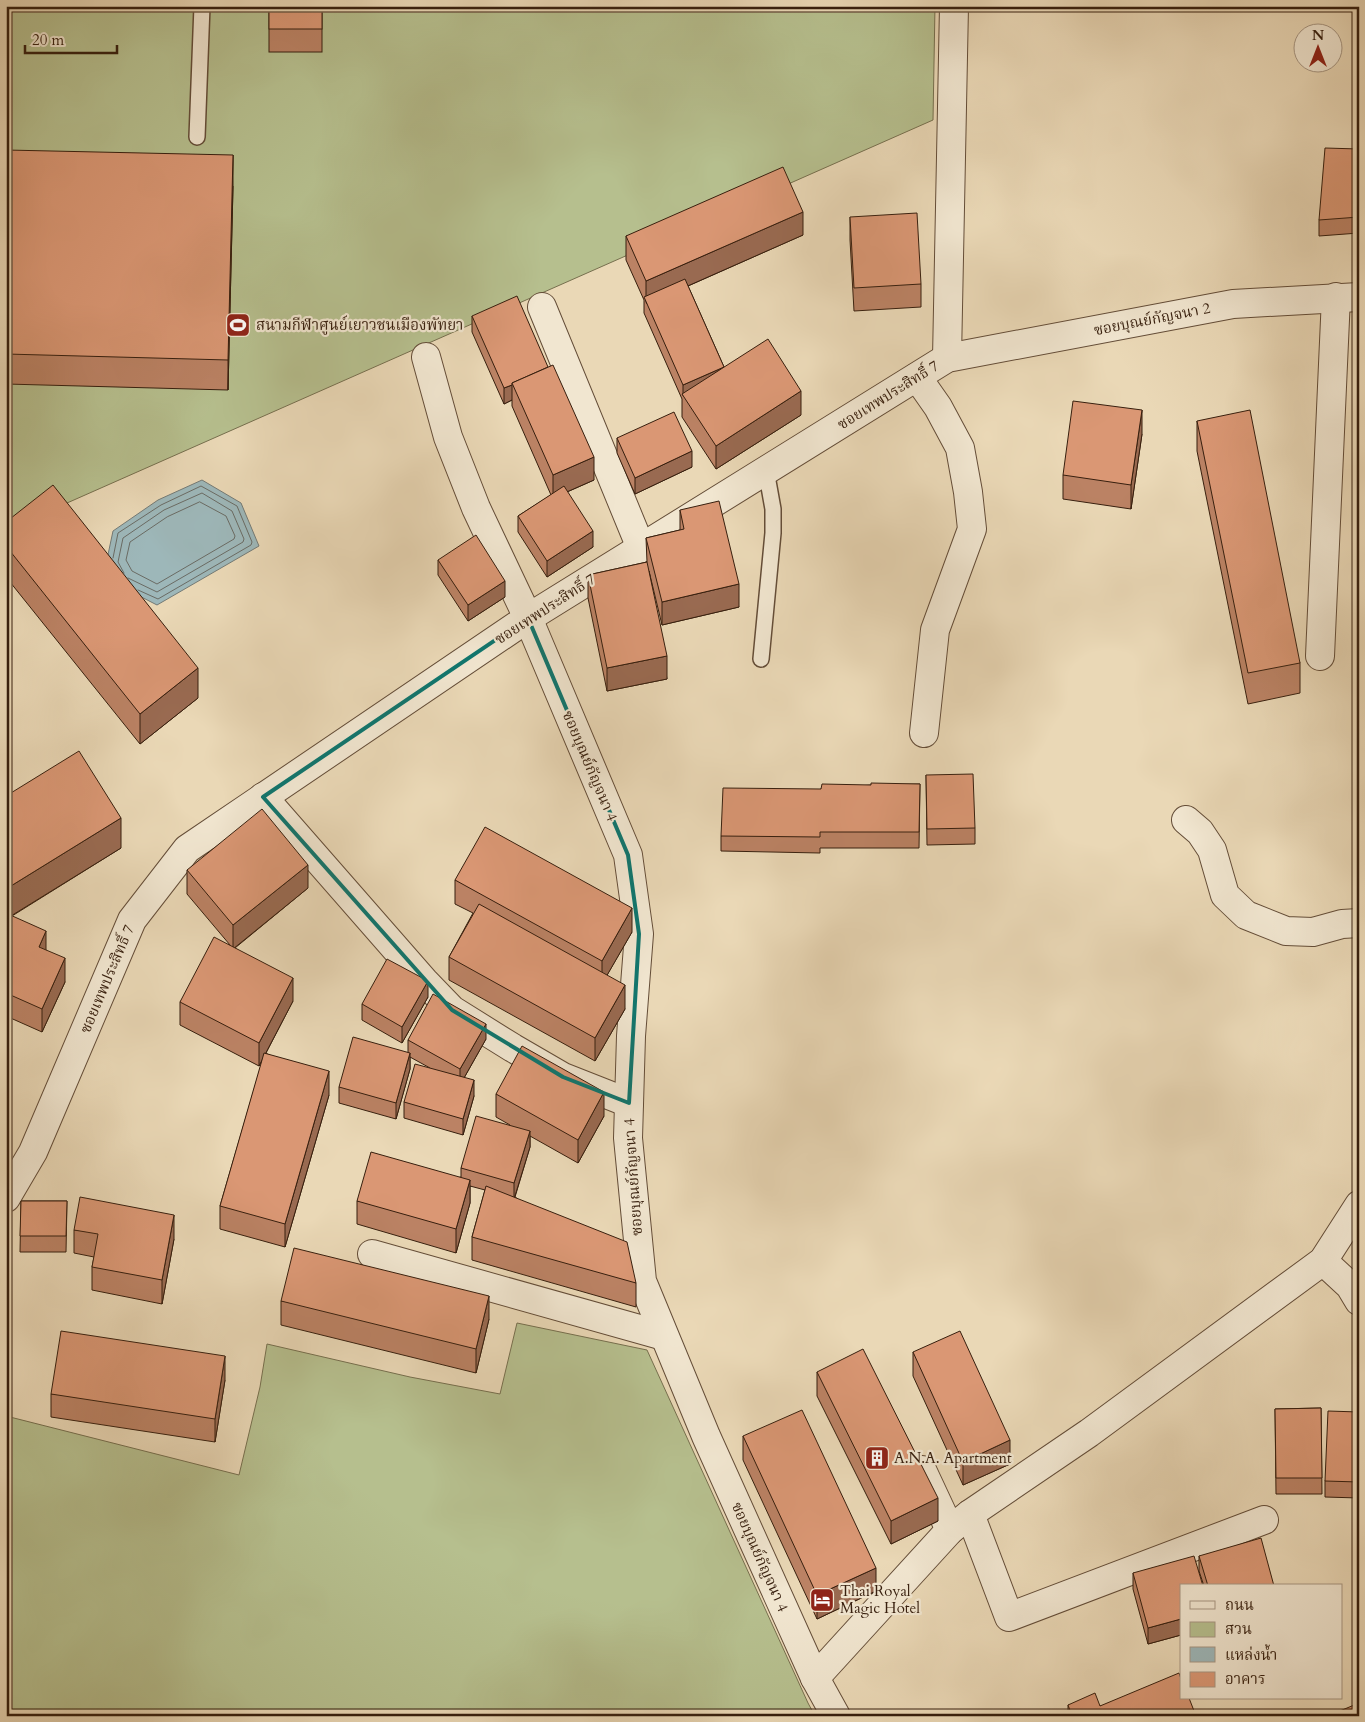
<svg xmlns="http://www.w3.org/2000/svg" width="1365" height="1722" viewBox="0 0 1365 1722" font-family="Cardo,'Noto Serif Thai',serif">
	<rect width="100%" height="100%" fill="#ead8b6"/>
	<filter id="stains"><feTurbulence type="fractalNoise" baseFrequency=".004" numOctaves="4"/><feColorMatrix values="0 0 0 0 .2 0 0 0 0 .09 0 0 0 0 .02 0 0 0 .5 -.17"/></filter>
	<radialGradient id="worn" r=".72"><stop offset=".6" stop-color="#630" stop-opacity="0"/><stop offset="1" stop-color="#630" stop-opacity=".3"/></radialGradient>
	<g fill="#b6bf8e" stroke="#766f4e">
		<polygon points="6,6 935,6 933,120 6,530"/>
		<polygon points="517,1323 647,1350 808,1703 815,1716 6,1716 6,1416 239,1475 260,1387 267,1344 410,1377 500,1394"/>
	</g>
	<polygon fill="#9db7b9" stroke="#747a75" points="202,480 241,503 259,546 157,605 118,585 106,564 113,531 158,500"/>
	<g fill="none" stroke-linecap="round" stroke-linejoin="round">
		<g stroke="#6a6b64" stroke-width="1">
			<polygon points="200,502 226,516 235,536 234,539 157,584 132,571 126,560 130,542 167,517"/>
			<polyline points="113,558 118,533 161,505 201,486 237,506 252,542 251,545 158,599 138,590"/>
			<polyline points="124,573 118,562 123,538 164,510 202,493 232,511 244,539 243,542 157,592 128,578"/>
		</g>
		<defs>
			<g id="lane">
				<polyline points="197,137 202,6"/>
				<polyline points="761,659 773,533 773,509 766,470"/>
			</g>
			<g id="street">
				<polyline points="542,307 641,548"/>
				<polyline points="426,357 448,437 476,508 528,618 628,855 639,934 631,1036 628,1138 642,1281 706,1436 815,1678 836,1716"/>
				<polyline points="947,358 954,6"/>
				<polyline points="917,377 938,407 960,448 968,492 972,529 935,630 924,733"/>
				<polyline points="1320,656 1336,297"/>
				<polyline points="263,797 424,981 452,1010 513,1048 563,1077 629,1103"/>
				<polyline points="1186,820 1200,832 1212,850 1225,895 1246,915 1286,931 1313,932 1342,924 1359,923"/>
				<polyline points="6,1198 33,1152 132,920 187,849 528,618 947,358 1233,304 1359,297"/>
				<polyline points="372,1254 664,1336"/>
				<polyline points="1323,1261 1350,1286 1359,1301"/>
				<polyline points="922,1470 950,1530"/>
				<polyline points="970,1514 1009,1617 1264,1520"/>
				<polyline points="815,1678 950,1530 970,1514 1089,1433 1323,1261 1359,1205"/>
			</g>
		</defs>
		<use href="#lane" stroke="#644d38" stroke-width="18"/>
		<use href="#street" stroke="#644d38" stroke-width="30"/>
		<use href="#lane" stroke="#f1e6d0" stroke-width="15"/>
		<use href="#street" stroke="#f1e6d0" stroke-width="28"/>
	</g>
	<g fill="#bb8264" stroke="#371f0e">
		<rect x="269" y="6" width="53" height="46"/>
		<polygon points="1359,149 1359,233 1319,236 1319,220"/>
		<polygon points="6,150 233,186 228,390 6,384"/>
		<polygon points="850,217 921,284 921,307 854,311 850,240"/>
		<polygon points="803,235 688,286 724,367 801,415 716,469 682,417 682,399 644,313 644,300 626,260 626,236"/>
		<polygon points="472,316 594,480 567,492 593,547 547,577 518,532 518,516 551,495 512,406 512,400 504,404 472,332"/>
		<polygon points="1197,421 1300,663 1300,693 1248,704 1197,451"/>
		<polygon points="1142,434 1131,509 1063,499 1063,475"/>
		<polygon points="617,438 692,467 635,494 617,453"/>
		<polygon points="680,510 739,607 662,625 649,571 667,679 607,691 588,598 588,575 647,562 646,538 680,530"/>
		<polygon points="6,522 198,698 140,744 6,577"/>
		<polygon points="438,560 505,597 468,621 438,575"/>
		<polygon points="926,775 975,828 975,844 927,845"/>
		<polygon points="920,784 919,848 820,848 820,853 721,851 721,836 821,789 871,785"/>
		<polygon points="6,796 121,848 12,916 46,950 65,982 42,1032 6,1016"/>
		<polygon points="187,870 308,888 235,948 293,1001 266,1053 329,1095 285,1247 220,1229 220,1206 263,1059 259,1066 180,1025 180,1002 230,945 187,894"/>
		<polygon points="455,880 632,932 607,975 625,1009 595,1061 449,980 449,957 473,913 455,904"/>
		<polygon points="428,997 402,1043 362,1020 362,1004"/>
		<polygon points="486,1039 464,1078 474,1096 463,1135 404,1118 404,1102 430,1068 410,1057 410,1069 396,1119 339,1103 339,1087 408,1053 408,1040"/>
		<polygon points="496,1094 604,1116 578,1163 530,1136 530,1147 515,1197 636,1283 636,1307 472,1260 472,1237 485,1190 470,1186 470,1203 456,1253 357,1224 357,1201 461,1177 461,1168 510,1125 496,1117"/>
		<polygon points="21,1201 67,1201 66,1252 20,1252"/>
		<polygon points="74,1230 174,1239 162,1304 92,1290 92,1267 94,1257 74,1253"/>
		<polygon points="281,1301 489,1319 476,1373 281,1325"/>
		<polygon points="913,1352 1010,1464 963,1485 913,1376"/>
		<polygon points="817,1372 938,1521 891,1544 817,1396"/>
		<polygon points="225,1380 215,1442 51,1417 51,1394"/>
		<polygon points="1321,1408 1322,1494 1276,1494 1275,1409"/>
		<polygon points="1359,1412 1359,1498 1325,1497 1325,1481"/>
		<polygon points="743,1436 876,1591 817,1619 743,1460"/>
		<polygon points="1199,1556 1274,1586 1204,1586 1199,1571"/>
		<polygon points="1133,1573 1181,1586 1181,1635 1148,1644 1133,1589"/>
		<polygon points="1068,1705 1100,1706 1196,1716 1068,1716"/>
	</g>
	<g fill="#996a51" stroke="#371f0e">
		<polygon points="233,155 233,186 228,390 228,360"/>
		<polygon points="803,212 803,235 647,304 646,302 646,281"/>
		<polygon points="724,367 683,396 683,385"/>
		<polygon points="512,385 512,400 504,404 504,388"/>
		<polygon points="801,391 801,415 716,469 716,446"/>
		<polygon points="1142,410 1142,434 1131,509 1131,485"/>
		<polygon points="692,451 692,467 635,494 635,478"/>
		<polygon points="594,457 594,480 553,498 553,475"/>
		<polygon points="593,531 593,547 547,577 547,561"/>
		<polygon points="505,581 505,597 468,621 468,605"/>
		<polygon points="739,584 739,607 662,625 662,602"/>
		<polygon points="667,656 667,679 607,691 607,668"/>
		<polygon points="198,668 198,698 140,744 140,714"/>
		<polygon points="121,818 121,848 6,919 6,889"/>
		<polygon points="308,865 308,888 233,949 233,925"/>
		<polygon points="632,908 632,932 602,984 602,961"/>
		<polygon points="46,931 46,954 39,947"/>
		<polygon points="65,958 65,982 42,1032 42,1009"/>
		<polygon points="293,978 293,1001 259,1066 259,1043"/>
		<polygon points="428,981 428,997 402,1043 402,1027"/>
		<polygon points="625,985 625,1009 595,1061 595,1038"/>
		<polygon points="486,1024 486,1039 460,1085 460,1069"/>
		<polygon points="410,1053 410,1069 396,1119 396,1103"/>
		<polygon points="329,1071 329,1095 285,1247 285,1224"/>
		<polygon points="474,1080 474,1096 463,1135 463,1119"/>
		<polygon points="604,1092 604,1116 578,1163 578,1140"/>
		<polygon points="530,1131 530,1147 514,1199 514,1183"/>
		<polygon points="470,1180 470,1203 456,1253 456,1229"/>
		<polygon points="174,1215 174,1239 162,1304 162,1280"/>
		<polygon points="489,1296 489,1319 476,1373 476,1349"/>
		<polygon points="225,1356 225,1380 215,1442 215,1419"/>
		<polygon points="1010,1440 1010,1464 963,1485 963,1462"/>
		<polygon points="938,1498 938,1521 891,1544 891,1521"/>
		<polygon points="876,1568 876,1591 817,1619 817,1595"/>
		<polygon points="1181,1619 1181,1635 1148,1644 1148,1628"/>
	</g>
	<g fill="#da9774" stroke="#371f0e">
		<rect x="269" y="6" width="53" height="23"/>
		<polygon points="1325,148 1359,149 1359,217 1319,220"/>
		<polygon points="6,150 233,155 228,360 6,354"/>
		<polygon points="783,167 803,212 646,281 626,236"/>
		<polygon points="917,213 921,284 854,288 850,217"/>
		<polygon points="685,279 724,367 683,385 644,297"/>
		<polygon points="517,296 548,367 512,383 512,385 504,388 472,316"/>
		<polygon points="768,339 801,391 716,446 682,394"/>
		<polygon points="553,365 594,457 553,475 512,383"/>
		<polygon points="1073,401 1142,410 1131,485 1063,475"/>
		<polygon points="1250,410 1300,663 1248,673 1197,421"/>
		<polygon points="674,412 692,451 635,478 617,438"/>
		<polygon points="53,485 198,668 140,714 6,546 6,522"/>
		<polygon points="564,486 593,531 547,561 518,516"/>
		<polygon points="719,501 739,584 662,602 646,538 684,529 680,510"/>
		<polygon points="476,535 505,581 468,605 438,560"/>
		<polygon points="647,562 667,656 607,668 588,575"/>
		<polygon points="79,751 121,818 6,889 6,796"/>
		<polygon points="973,774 975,828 927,829 926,775"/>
		<polygon points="871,783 920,784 919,832 820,832 820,837 721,836 723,788 821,789 822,784 871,785"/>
		<polygon points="262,809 308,865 233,925 187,870"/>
		<polygon points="485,827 632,908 602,961 455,880"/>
		<polygon points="479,904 625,985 595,1038 449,957"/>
		<polygon points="8,914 46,931 39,947 65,958 42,1009 6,993 6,919"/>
		<polygon points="214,937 293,978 259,1043 180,1002"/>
		<polygon points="387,959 428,981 402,1027 362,1004"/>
		<polygon points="433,994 486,1024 460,1069 408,1040"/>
		<polygon points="353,1037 410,1053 396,1103 339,1087"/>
		<polygon points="522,1046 604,1092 578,1140 496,1094"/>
		<polygon points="264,1053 329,1071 285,1224 220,1206"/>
		<polygon points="415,1064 474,1080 463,1119 404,1102"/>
		<polygon points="476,1116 530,1131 514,1183 461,1168"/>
		<polygon points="371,1152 470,1180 456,1229 357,1201"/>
		<polygon points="486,1186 627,1242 636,1283 472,1237"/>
		<polygon points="80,1197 174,1215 162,1280 92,1267 98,1234 74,1230"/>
		<polygon points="21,1201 67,1201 66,1236 20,1236"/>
		<polygon points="294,1248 489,1296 476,1349 281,1301"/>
		<polygon points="61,1331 225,1356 215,1419 51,1394"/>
		<polygon points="960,1331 1010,1440 963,1462 913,1352"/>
		<polygon points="863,1349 938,1498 891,1521 817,1372"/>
		<polygon points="1321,1408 1322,1478 1276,1478 1275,1409"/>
		<polygon points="802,1410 876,1568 817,1595 743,1436"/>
		<polygon points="1328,1411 1359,1412 1359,1482 1325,1481"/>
		<polygon points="1261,1538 1274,1586 1208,1586 1199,1556"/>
		<polygon points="1194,1556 1203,1586 1181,1586 1181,1619 1148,1628 1133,1573"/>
		<polygon points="1179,1673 1181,1679 1181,1698 1189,1698 1196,1716 1072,1716 1068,1705 1095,1693 1100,1706"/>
		<polygon points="1359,1703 1359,1716 1336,1716 1335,1713"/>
	</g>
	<path fill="none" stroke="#0f766e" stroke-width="4" stroke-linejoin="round" d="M 528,618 L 628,855 L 639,934 L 629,1103 L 563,1077 L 452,1010 L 263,797 Z"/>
	<defs>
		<symbol id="stadium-square" viewBox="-11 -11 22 22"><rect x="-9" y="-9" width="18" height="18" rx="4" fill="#8f2418" stroke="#f1e6d0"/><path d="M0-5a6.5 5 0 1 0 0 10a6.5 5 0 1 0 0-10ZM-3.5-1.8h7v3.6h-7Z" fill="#fff"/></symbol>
		<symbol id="building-square" viewBox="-11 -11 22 22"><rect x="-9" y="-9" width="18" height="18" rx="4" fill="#8f2418" stroke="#f1e6d0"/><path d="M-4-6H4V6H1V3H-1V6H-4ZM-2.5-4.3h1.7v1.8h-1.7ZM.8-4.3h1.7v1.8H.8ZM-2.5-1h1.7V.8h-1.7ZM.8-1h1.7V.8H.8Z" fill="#fff"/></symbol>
		<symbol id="hotel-square" viewBox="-11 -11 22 22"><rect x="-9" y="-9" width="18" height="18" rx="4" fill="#8f2418" stroke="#f1e6d0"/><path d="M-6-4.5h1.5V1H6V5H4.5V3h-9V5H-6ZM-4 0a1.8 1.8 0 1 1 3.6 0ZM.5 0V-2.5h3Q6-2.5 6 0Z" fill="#fff"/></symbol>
	</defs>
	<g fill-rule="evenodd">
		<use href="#stadium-square" x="224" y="311" width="28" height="28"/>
		<use href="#building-square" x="863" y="1444" width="28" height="28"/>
		<use href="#hotel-square" x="808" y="1586" width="28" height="28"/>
	</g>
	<g text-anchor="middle" stroke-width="4.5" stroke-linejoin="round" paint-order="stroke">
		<g font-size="15" fill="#371f0e" stroke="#f1e6d0">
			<text transform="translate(1152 319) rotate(-11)" y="5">ซอยบุณย์กัญจนา 2</text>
			<text transform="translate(888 395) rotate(-32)" y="5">ซอยเทพประสิทธิ์ 7</text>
			<text transform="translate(545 609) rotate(-33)" y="5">ซอยเทพประสิทธิ์ 7</text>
			<text transform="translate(590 766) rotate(67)" y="5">ซอยบุณย์กัญจนา 4</text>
			<text transform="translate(107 979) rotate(-67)" y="5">ซอยเทพประสิทธิ์ 7</text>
			<text transform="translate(633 1177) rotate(-94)" y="5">ซอยบุณย์กัญจนา 4</text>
			<text transform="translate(760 1557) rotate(66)" y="5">ซอยบุณย์กัญจนา 4</text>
		</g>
		<g font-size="15" fill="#371f0e" stroke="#f1e6d0" text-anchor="start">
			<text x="256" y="330">สนามกีฬาศูนย์เยาวชนเมืองพัทยา</text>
			<text x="894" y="1463">A.N.A. Apartment</text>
			<text x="840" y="1596">Thai Royal<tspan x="840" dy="17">Magic Hotel</tspan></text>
		</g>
	</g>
	<rect width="1365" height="1722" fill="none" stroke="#ead8b6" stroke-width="25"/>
	<rect x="8" y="8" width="1350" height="1707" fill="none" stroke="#371f0e" stroke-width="2.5"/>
	<rect x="12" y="12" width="1340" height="1697" fill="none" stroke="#371f0e"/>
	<rect x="1180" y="1584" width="162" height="115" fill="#f1e6d0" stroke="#a79682"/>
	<rect x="1190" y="1601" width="25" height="8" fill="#f1e6d0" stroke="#a79682"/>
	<text x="1225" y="1610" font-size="15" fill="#371f0e">ถนน</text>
	<rect x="1190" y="1622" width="25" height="15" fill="#b6bf8e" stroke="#a79682"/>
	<text x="1225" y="1634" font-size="15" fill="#371f0e">สวน</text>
	<rect x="1190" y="1647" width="25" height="15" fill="#9db7b9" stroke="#a79682"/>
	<text x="1225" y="1660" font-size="15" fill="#371f0e">แหล่งน้ำ</text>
	<rect x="1190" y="1672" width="25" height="15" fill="#da9774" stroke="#a79682"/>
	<text x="1225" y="1684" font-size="15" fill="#371f0e">อาคาร</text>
	<g transform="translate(1318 48)"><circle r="24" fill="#f1e6d0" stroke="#a79682"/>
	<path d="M0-4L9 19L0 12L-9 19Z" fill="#8f2418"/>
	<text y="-8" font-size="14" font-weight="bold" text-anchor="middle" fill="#371f0e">N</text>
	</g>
	<path d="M25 45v8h92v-8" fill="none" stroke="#371f0e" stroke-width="2.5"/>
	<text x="32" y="45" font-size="15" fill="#371f0e" stroke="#f1e6d0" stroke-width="4" paint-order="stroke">20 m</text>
	<rect width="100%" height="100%" filter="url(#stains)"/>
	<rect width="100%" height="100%" fill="url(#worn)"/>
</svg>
